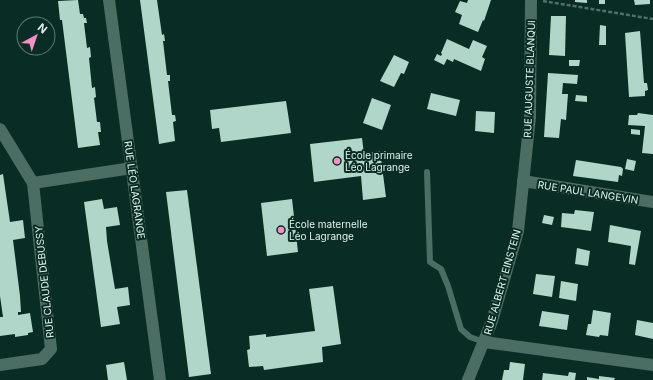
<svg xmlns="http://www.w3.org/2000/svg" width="653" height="380" viewBox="0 0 653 380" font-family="Inter,sans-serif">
	<rect width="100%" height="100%" fill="#092c24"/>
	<g fill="#b0d5c9">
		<polygon points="78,0 80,14 83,14 84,18 86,18 87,23 84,23 87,48 90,47 91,57 89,58 92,88 95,87 96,97 94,98 97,122 100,122 101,132 98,132 100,145 78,148 62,20 60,20 58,1"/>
		<polygon points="140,0 157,0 162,35 164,34 165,41 163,41 167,75 170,75 170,81 168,81 172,115 175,115 176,121 173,122 175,141 159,144"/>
		<polygon points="468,0 491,0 484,21 483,20 478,32 459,24 462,15 455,12 460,1 467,3"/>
		<polygon points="575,0 587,0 587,3 575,2"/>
		<rect x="599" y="0" width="6" height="4"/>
		<polygon points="634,0 650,0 650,4 635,5"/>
		<polygon points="551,16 566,16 565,56 549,55"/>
		<polygon points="600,25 606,26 606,45 599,45"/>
		<polygon points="640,31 644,83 647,83 648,90 645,91 645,96 629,97 625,33"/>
		<polygon points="447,39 469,49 473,40 487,46 482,57 485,59 481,71 454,59 453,62 447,59 444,65 434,60 437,54 441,56 442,54 441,53"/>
		<polygon points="394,55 409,62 404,74 401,73 394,87 380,81"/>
		<polygon points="569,60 580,60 579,66 569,66"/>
		<polygon points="548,73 578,75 577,84 563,83 562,94 568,94 566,120 561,119 559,138 544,137"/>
		<polygon points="431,93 460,100 456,116 427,109"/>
		<polygon points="576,95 587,96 587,102 575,101"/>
		<polygon points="372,98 391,105 382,130 363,123"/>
		<polygon points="286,101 291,133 221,142 219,128 212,129 210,110"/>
		<polygon points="476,111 495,112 494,133 475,131"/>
		<polygon points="638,113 653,115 653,154 642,153 645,126 628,125 629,115 637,115"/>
		<polygon points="631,129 640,130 640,135 631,134"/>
		<polygon points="362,138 364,154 380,151 386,197 363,200 361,176 314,182 310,144"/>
		<polygon points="627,159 636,161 634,171 625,169"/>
		<polygon points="576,160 621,167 623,169 622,176 619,175 618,182 573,176"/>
		<polygon points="3,174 10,222 23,220 25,238 13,240 20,296 21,312 18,312 18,315 30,313 33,332 28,333 28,335 15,337 15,334 0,336 0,317 3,317 0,296 0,175"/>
		<polygon points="187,190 211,374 189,377 166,192"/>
		<polygon points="102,199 104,209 117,207 120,225 106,227 107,241 115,289 128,287 130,305 117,307 120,324 101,327 84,202"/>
		<polygon points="292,199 298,252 267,256 261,203"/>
		<polygon points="575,210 594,212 591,231 561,227 562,213 574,214"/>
		<polygon points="544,215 554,217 552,225 542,223"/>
		<polygon points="610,225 641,231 635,265 629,264 631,246 608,242"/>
		<polygon points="577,248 590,251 588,266 575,264"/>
		<polygon points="536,274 555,276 552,297 533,294"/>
		<polygon points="561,281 578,284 576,301 559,298"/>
		<polygon points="333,286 341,344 322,347 323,362 264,370 263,366 249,367 247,350 250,349 249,336 266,334 266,337 315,331 309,289"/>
		<polygon points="593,310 611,313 608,336 600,335 599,337 586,335 588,324 591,324"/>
		<polygon points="542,311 569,315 567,330 539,326"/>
		<polygon points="637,320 653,323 653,339 635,335"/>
		<polygon points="124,362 127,380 108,380 106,365"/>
		<polygon points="510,362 525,364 523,380 502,380 504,370 509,370"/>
		<polygon points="569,372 576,373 575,380 542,380 543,373 568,376"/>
		<polygon points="599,376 615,378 614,380 587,380 587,377 599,379"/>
	</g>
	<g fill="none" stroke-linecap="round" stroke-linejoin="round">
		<polyline stroke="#516e67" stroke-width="2.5" stroke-dasharray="4 2" stroke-linecap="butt" points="543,1 653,19"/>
		<polyline stroke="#4b6d63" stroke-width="6" points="427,172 430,262 441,269 448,286 461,329 470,337 484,342"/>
		<g stroke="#4b6d63" stroke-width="12">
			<polyline points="109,0 160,380"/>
			<polyline points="0,129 33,183 51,349 42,359 0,365"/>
			<polyline points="523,181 653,202"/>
			<polyline points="33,183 132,168"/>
			<polyline points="484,342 653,365"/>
			<polyline points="468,380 492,321 518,231 530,117 531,0"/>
		</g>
	</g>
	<g fill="#fb8fc5" stroke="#092c24" stroke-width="1.5">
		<circle cx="337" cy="161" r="4"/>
		<circle cx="281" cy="230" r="4"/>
	</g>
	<g text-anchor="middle" stroke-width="4" stroke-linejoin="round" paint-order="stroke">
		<g font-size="10" fill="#e0f2ec" stroke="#092c24">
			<text transform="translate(529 79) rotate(-88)" y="4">RUE AUGUSTE BLANQUI</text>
			<text transform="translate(135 190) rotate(82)" y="4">RUE LÉO LAGRANGE</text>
			<text transform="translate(588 192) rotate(9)" y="4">RUE PAUL LANGEVIN</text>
			<text transform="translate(44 282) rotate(-96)" y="4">RUE CLAUDE DEBUSSY</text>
			<text transform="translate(502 282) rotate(-74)" y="4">RUE ALBERT EINSTEIN</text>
		</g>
		<g font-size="10" fill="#e0f2ec" stroke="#092c24" text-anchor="start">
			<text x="345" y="159">École primaire<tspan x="345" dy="12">Léo Lagrange</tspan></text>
			<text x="289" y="228">École maternelle<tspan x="289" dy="12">Léo Lagrange</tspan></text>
		</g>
	</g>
	<g transform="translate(36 36) rotate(40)"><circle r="19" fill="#092c24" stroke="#5f7b74"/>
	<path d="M0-3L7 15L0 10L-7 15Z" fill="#fb8fc5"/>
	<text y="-6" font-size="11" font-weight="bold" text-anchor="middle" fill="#e0f2ec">N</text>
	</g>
</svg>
